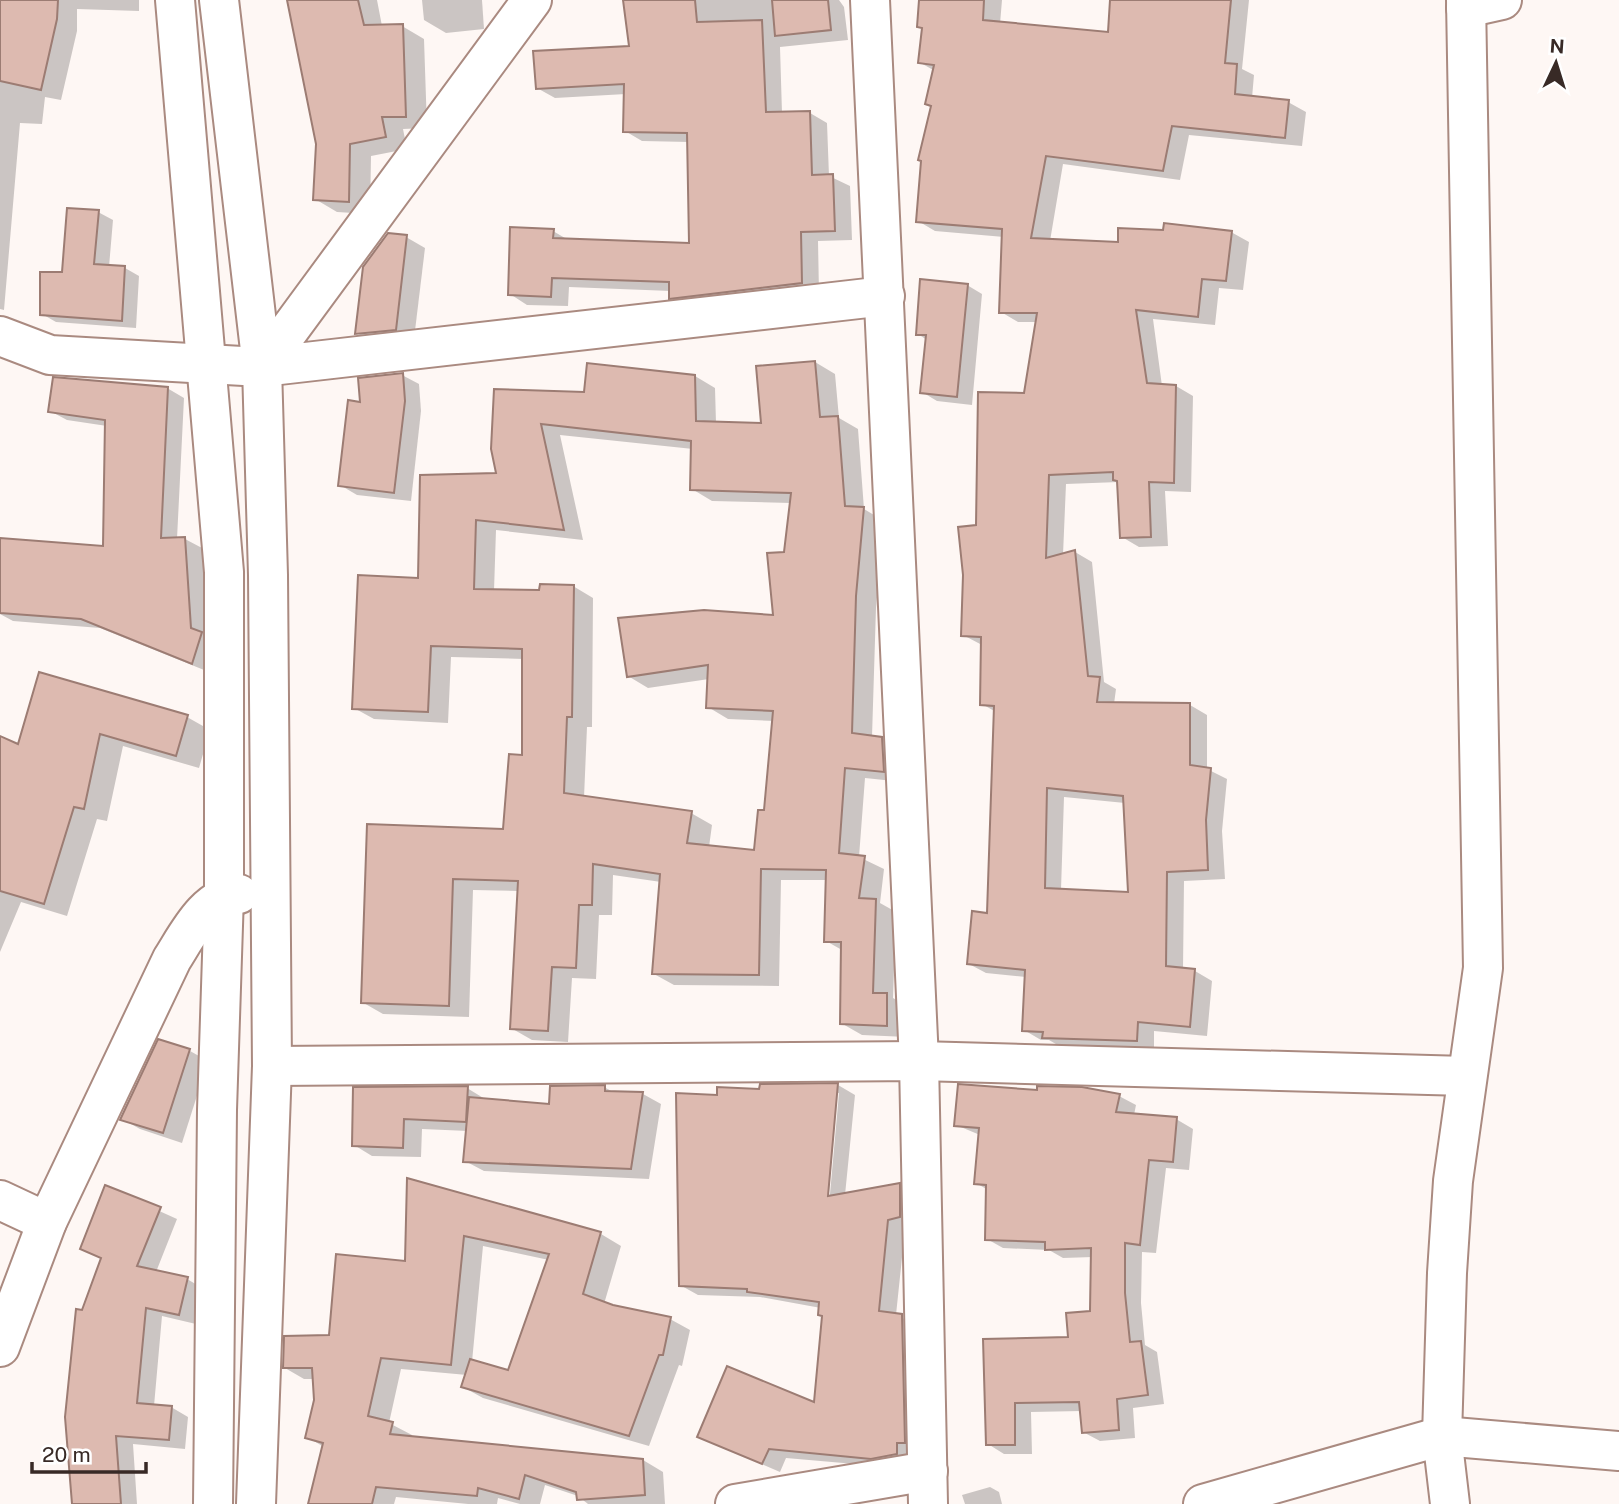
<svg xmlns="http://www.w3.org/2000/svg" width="1619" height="1504" viewBox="0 0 1619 1504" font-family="'Public Sans',sans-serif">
	<rect width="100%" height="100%" fill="#fef7f4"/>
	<g fill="#0003" fill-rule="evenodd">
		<polygon points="0,0 139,0 139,11 77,9 77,31 61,100 45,97 42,124 20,123 4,310 0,309"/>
		<polygon points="295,0 377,0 382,26 402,26 424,39 427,128 403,129 407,149 371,156 370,214 337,212 315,199 318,144"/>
		<polygon points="422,0 482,0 484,29 446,33 424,20"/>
		<polygon points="625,0 839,0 844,7 848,40 780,47 782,113 810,113 827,123 829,176 850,186 852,240 818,241 819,293 688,308 671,298 671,291 569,287 568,306 527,305 510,294 553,231 570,241 690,244 689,142 642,141 625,131 626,94 555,98 537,88 631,47"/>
		<path d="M 923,0 L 1002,0 L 1000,24 L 1110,34 L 1111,0 L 1249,0 L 1242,69 L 1254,75 L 1252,98 L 1288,102 L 1306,112 L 1302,146 L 1189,135 L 1180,180 L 1063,164 L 1050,241 L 1119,244 L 1231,232 L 1249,242 L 1243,290 L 1219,288 L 1215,325 L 1153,319 L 1162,386 L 1176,386 L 1193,396 L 1191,492 L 1165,491 L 1168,546 L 1139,547 L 1122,537 L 1119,482 L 1066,484 L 1063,555 L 1075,552 L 1092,562 L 1104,682 L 1116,689 L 1114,704 L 1190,705 L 1207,715 L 1207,769 L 1227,779 L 1222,831 L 1225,879 L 1184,881 L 1183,970 L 1195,971 L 1212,981 L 1207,1036 L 1154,1031 L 1154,1050 L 1061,1047 L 1049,1040 L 1041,1040 L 1024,1030 L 1026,977 L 986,973 L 969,964 L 989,914 L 996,712 L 982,704 L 982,645 L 963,635 L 977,527 L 1025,395 L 1037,322 L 1018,322 L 1001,312 L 1004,237 L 935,231 L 918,221 L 935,71 L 919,62 ZM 1064,797 L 1125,803 L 1130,894 L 1061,890 Z"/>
		<polygon points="98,212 113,220 109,267 125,268 139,276 136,328 56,322 42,314"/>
		<polygon points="406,237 425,248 414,339 375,344 357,333"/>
		<polygon points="967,285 982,294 972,405 937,401 922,392 927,340 918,334"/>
		<path d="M 815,362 L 835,374 L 839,418 L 858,429 L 864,509 L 884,521 L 876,608 L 872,737 L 882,738 L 902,750 L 903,782 L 865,778 L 859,857 L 884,869 L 880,903 L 896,912 L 893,998 L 907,1006 L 907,1037 L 862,1035 L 841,1023 L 842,950 L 826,941 L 828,880 L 781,880 L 779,986 L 674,985 L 654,974 L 661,882 L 613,875 L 612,915 L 599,915 L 596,979 L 572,978 L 568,1042 L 532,1040 L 511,1028 L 519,891 L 473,890 L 469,1017 L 383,1014 L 362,1002 L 369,826 L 505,831 L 524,757 L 524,659 L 451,657 L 448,723 L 374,719 L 354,708 L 420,580 L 498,474 L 493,449 L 585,394 L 695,376 L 715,388 L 716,423 L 763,424 ZM 560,435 L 693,449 L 692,489 L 712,501 L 791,503 L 775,617 L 628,676 L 648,688 L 709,679 L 708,707 L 728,719 L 774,721 L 765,812 L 756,852 L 709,847 L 712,825 L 691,813 L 584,798 L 587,727 L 592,727 L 593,598 L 573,586 L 541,592 L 494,591 L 496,530 L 583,540 Z"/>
		<polygon points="402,375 419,384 421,411 411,501 357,495 340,485 361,404"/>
		<polygon points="167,388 184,398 177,539 185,539 202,548 209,672 100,628 13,621 0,614 0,565 105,547 107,426 67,420 50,411"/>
		<polygon points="187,717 210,730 199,768 123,746 107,821 97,819 67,916 21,902 0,952 0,738 19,746"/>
		<polygon points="159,1041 190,1051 208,1061 182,1143 140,1129 122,1119"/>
		<path d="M 838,1085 L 855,1095 L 845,1195 L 899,1185 L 916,1194 L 905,1229 L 896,1315 L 919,1326 L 921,1452 L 889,1467 L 786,1458 L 780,1472 L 700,1437 L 816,1404 L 824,1316 L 821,1308 L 760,1297 L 698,1295 L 680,1285 L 718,1097 ZM 835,1093 L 839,1093 L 829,1205 L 825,1205 Z"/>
		<polygon points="604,1087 615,1093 643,1094 661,1104 649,1179 484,1171 465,1161 468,1131 422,1129 421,1157 372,1156 354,1145 355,1089 467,1088 485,1099 551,1106"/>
		<polygon points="1119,1096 1136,1105 1134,1115 1176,1119 1193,1129 1189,1170 1166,1168 1156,1253 1142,1252 1141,1303 1145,1345 1157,1352 1164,1404 1133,1408 1135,1438 1100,1441 1083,1432 1082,1411 1031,1412 1032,1454 1004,1454 988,1444 985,1340 1070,1339 1092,1312 1093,1257 1063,1258 1049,1250 1003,1248 987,1239 988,1190 976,1183 980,1135 956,1125"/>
		<path d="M 409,1181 L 601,1234 L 621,1246 L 604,1304 L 670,1319 L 690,1330 L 682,1366 L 679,1365 L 649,1446 L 483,1398 L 463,1387 L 467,1375 L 401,1369 L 389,1423 L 412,1435 L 412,1438 L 643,1460 L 663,1472 L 665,1504 L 588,1504 L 578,1496 L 545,1485 L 540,1504 L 520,1504 L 498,1498 L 497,1504 L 468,1504 L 396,1497 L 394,1504 L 310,1504 L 324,1447 L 307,1437 L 316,1401 L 314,1379 L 304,1379 L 285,1368 L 330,1337 L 407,1263 ZM 483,1246 L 549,1260 L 509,1372 L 472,1362 Z"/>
		<polygon points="106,1187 177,1219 156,1272 187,1279 204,1289 196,1324 162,1316 154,1406 171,1407 188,1417 185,1449 133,1444 137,1504 74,1504 83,1312 103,1259 82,1248"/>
		<polygon points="990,1487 999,1492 1002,1504 965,1504 962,1495"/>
	</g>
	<g fill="#ddbab0" stroke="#9c7c73" stroke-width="2" fill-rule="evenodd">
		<polygon points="0,0 58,0 57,19 41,90 0,81"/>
		<polygon points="287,0 358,0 364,25 403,24 406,117 382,117 386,137 350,144 349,202 313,200 316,144"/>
		<polygon points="623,0 695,0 697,22 762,20 766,112 810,111 812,175 833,174 835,231 801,232 802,283 669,299 669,282 552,278 551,297 508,295 510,227 554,229 553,238 689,243 687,133 623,132 624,84 536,89 533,51 629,46"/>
		<polygon points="772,0 828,0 831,30 775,36"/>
		<path d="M 919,0 L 984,0 L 983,20 L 1108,32 L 1110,0 L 1231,0 L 1225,63 L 1237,64 L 1235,94 L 1289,100 L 1285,138 L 1172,126 L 1163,171 L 1046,156 L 1031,238 L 1118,242 L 1118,228 L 1163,230 L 1164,223 L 1232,231 L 1226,281 L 1202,279 L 1198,317 L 1136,310 L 1147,383 L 1176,385 L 1174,483 L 1149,482 L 1151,537 L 1120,538 L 1117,481 L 1113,480 L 1113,472 L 1049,475 L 1046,558 L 1075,550 L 1088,676 L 1100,677 L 1097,702 L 1190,703 L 1190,765 L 1211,768 L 1206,820 L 1208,870 L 1167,872 L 1166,966 L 1195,969 L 1190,1027 L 1138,1022 L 1137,1041 L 1042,1038 L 1043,1032 L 1022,1031 L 1025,970 L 967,964 L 972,911 L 987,913 L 994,706 L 980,705 L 981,637 L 961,636 L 963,575 L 958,527 L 976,525 L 978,392 L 1024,393 L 1037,313 L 999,313 L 1002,229 L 916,222 L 921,161 L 918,160 L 931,106 L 925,104 L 934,65 L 918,63 L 922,28 L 917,27 ZM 1047,788 L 1123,796 L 1128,892 L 1045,888 Z"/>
		<polygon points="67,208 99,210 94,264 125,266 122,321 40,315 40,272 62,272"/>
		<polygon points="388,233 407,235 396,330 355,334 363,267"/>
		<polygon points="920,279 968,284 957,397 920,393 926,335 916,335"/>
		<path d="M 815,361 L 820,417 L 838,416 L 845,506 L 864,507 L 856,596 L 852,733 L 882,737 L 884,772 L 845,768 L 839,853 L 865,856 L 859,898 L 876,899 L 873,993 L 887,993 L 887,1026 L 840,1024 L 841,942 L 824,942 L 826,870 L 761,869 L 759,975 L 652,974 L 660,874 L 593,864 L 592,905 L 579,905 L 576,968 L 552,967 L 548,1031 L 510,1029 L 518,881 L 453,879 L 449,1006 L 361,1003 L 367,824 L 503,829 L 509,754 L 522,755 L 522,649 L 431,646 L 428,712 L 352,709 L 358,575 L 418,578 L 420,475 L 496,473 L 491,449 L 494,389 L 584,392 L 587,363 L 695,375 L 696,421 L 761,423 L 756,366 ZM 541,424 L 691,441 L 690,490 L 791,493 L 784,552 L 767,553 L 773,615 L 704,610 L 618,618 L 627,677 L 708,665 L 706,708 L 773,711 L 764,810 L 758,810 L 754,850 L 687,843 L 692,811 L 564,793 L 567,717 L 572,717 L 574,585 L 540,584 L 539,590 L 474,589 L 476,520 L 564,530 Z"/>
		<polygon points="403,373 405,401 394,493 338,486 348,400 360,402 358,378"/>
		<polygon points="53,377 168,387 161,538 185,537 191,628 202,632 192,664 81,619 0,613 0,538 103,546 105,420 48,412"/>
		<polygon points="39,672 188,715 176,756 100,734 84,809 74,807 44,904 0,891 0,736 18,744"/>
		<polygon points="158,1039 190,1049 163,1133 120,1120"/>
		<polygon points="838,1083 828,1196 900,1183 900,1217 888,1220 879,1311 902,1314 905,1443 897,1443 897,1454 871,1459 769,1449 762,1464 697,1437 727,1366 814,1402 822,1316 818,1315 819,1302 747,1292 747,1289 679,1286 676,1093 717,1095 717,1087 759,1089 760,1084"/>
		<polygon points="958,1084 1037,1090 1037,1086 1082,1087 1120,1094 1116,1112 1177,1117 1173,1162 1149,1160 1140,1245 1125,1243 1125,1293 1130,1342 1141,1341 1148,1395 1117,1399 1119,1430 1082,1433 1079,1402 1015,1403 1015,1445 986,1445 983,1339 1068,1337 1066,1313 1090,1311 1091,1248 1045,1250 1045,1242 985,1240 986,1185 974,1184 979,1128 954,1126"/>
		<polygon points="605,1085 605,1091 643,1092 631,1169 463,1162 469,1097 549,1104 550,1086"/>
		<polygon points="468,1086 466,1122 404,1119 403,1148 352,1146 353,1087"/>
		<polygon points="407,1178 601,1232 583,1294 613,1305 671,1317 663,1355 659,1355 629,1436 461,1387 470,1359 508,1370 549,1254 464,1236 451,1365 381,1358 368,1416 393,1422 390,1434 643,1459 645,1495 577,1500 576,1492 525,1475 519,1499 478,1488 477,1496 376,1487 372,1504 308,1504 323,1443 305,1438 314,1400 312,1368 283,1368 284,1336 329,1335 336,1254 405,1261"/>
		<polygon points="105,1185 161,1207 137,1266 188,1277 179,1315 146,1308 137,1403 172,1406 169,1440 116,1436 121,1504 72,1504 65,1417 76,1309 82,1310 101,1258 80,1249"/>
	</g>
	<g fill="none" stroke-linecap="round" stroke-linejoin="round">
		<defs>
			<g id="minor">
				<polyline points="175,0 224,572 224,895 217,1110 213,1504"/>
				<polyline points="219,0 262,367 268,575 272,1066 256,1504"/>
				<polyline points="532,0 262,367 885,296"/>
				<polyline points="870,0 919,1061 928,1504"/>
				<polyline points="1466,8 1502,0"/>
				<polyline points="0,336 50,355 262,367"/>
				<polyline points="272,1066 919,1061 1466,1076"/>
				<polyline points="0,1200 47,1222"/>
				<path d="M 0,1347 L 47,1222 L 172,959 C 188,934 206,896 239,894"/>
				<polyline points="735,1504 928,1471"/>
				<polyline points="1203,1504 1442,1436 1619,1451"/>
				<polyline points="1450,1504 1442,1436 1447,1273 1453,1181 1483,968 1466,0"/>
			</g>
		</defs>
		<use href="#minor" stroke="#aa8a80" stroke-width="42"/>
		<use href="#minor" stroke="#fff" stroke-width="38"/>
	</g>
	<g transform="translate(1556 63) rotate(4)" stroke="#ffffff" stroke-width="5" paint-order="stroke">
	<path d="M0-5L12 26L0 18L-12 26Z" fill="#382a26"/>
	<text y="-10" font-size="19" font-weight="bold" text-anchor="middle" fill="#382a26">N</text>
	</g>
	<path d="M32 1462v10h114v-10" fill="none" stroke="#382a26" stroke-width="3.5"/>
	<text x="42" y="1462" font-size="21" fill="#382a26" stroke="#ffffff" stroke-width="5" paint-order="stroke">20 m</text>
</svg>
